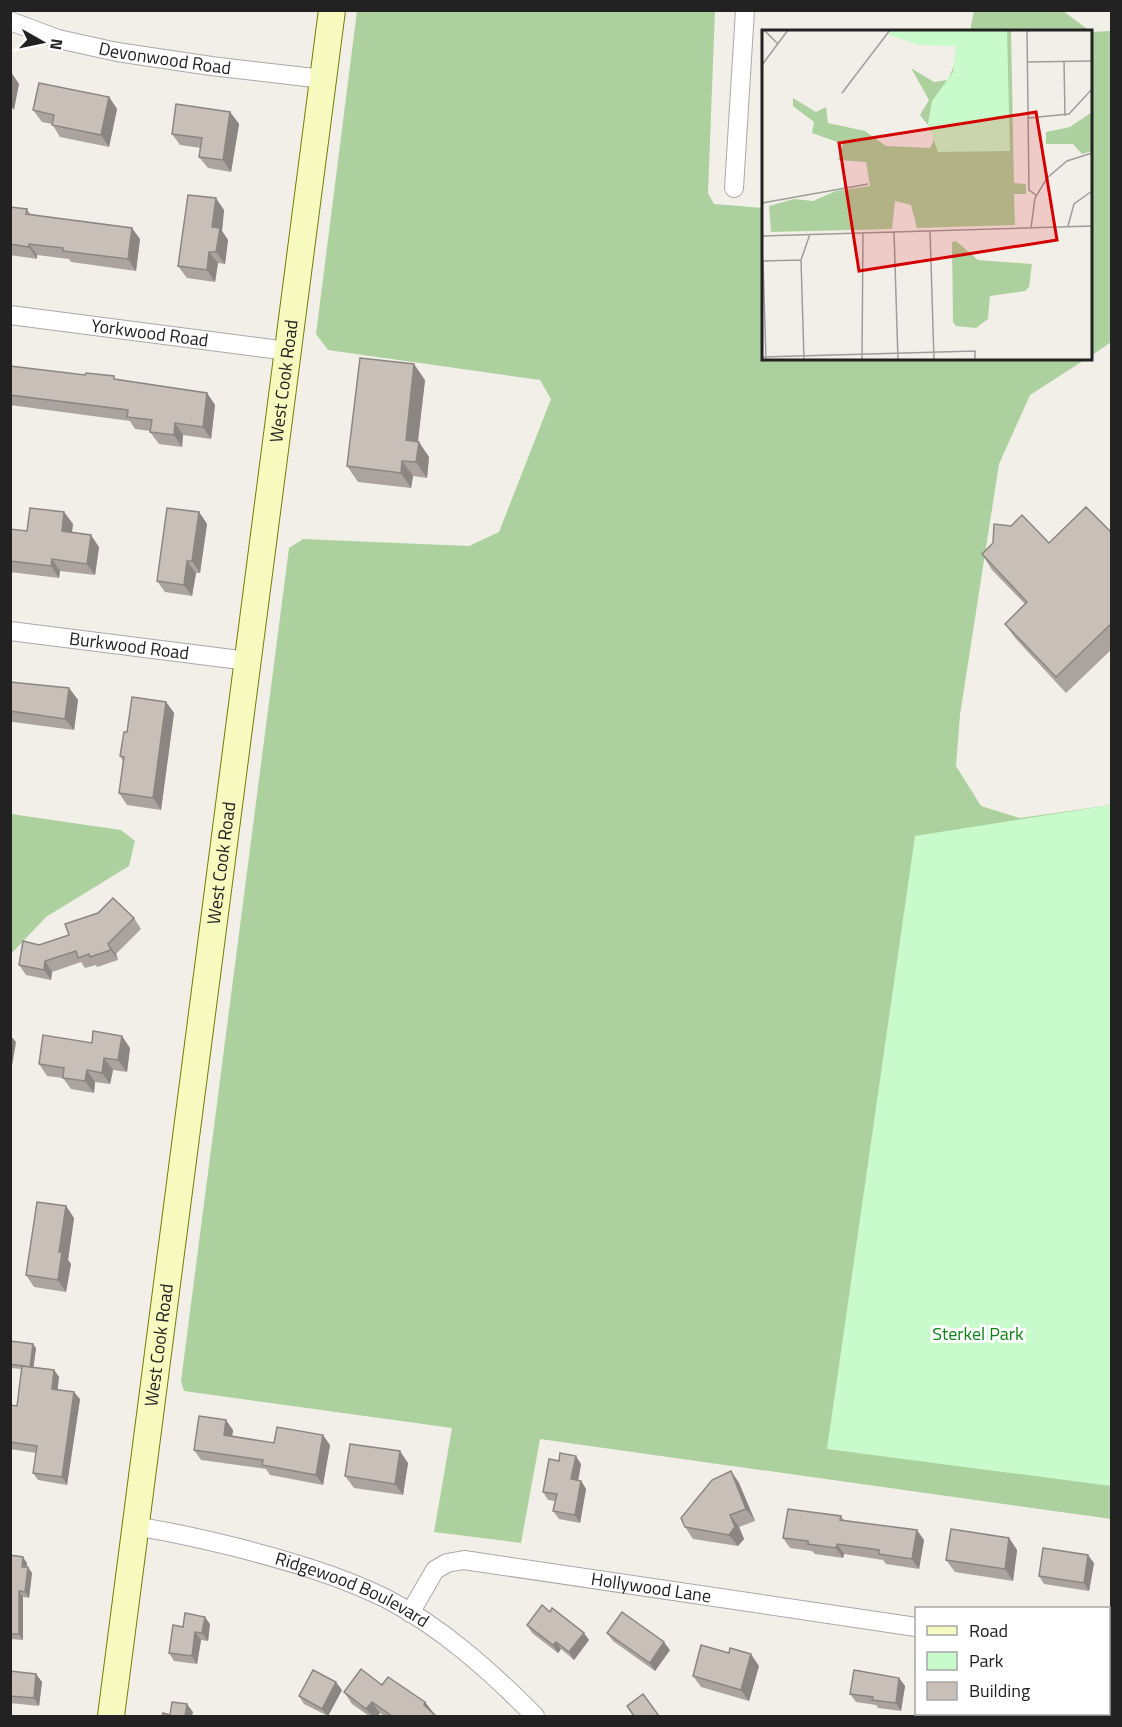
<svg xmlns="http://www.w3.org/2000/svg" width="1122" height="1727" viewBox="0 0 1122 1727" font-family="'Titillium Web',sans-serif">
	<rect width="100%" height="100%" fill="#f2efe9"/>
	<g fill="#add19e">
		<polygon points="357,11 715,11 708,193 714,204 763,208 764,358 1086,359 1030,395 999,464 960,715 956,766 981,806 1020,818 1111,805 1111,1519 540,1439 521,1543 434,1532 452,1428 184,1391 181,1381 289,548 303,539 469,546 499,532 551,399 540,380 328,350 316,334"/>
		<polygon points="974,11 1063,11 1090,31 970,31"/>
		<polygon points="1111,31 1111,342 1091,356 1090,32"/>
		<polygon points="11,814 121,830 135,841 129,866 46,917 11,954"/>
	</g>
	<polygon fill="#c8facc" points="1111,805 1111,1486 827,1449 915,836"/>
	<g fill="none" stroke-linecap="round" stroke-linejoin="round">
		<defs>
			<g id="minor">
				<path id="s1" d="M 10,21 L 58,39 L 117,52 L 211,66 L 323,79"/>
				<polyline points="734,188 745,10"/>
				<path id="s2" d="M 10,315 L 288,351"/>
				<path id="s3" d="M 10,631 L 248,661"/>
				<path id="s4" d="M 137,1527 C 170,1531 202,1539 235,1547 C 285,1560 338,1575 385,1598 C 442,1627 491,1672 535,1716"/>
				<path id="s5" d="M 410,1613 L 435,1570 L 447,1563 L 464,1560 L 916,1627"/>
				<polyline points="1108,1655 1112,1655"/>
				<polyline points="1076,1716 1076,1714"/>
			</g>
			<g id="secondary">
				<path id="s6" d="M 111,1716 L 332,10"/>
			</g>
		</defs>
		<use href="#minor" stroke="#a9a9a9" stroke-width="20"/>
		<use href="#secondary" stroke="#707d05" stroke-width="28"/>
		<use href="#minor" stroke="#fff" stroke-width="18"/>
		<use href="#secondary" stroke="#f7fabf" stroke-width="26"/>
	</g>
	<g fill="#aba49e">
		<polygon points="109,97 117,109 109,147 60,137 52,124 42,122 33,110"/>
		<polygon points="230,112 239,124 231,172 208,168 199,157 201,148 180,145 172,134"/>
		<polygon points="10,207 27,209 31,215 140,239 136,271 71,262 69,259 37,255 37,259 10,255"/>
		<polygon points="224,210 222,231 228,240 225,264 218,263 215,282 187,278 178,266"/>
		<polygon points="10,366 207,393 215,405 211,439 183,435 182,447 159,444 150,432 150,431 135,429 130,421 10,405"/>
		<polygon points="425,380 418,442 429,457 427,478 413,476 411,488 358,482 347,466"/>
		<polygon points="64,512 73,524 72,533 99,547 95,575 60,571 59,578 10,572 10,529 27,531"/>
		<polygon points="199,512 207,524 200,573 196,573 192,596 165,592 157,581"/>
		<polygon points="1112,533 1112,649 1066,693 1016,639 1005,624 1025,604 992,570 982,554"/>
		<polygon points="10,682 69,688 78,700 74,730 13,722 10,721"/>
		<polygon points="166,702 174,713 161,810 127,805 119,793 123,761 120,756 127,732"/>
		<polygon points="134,918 141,929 116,954 118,960 97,967 96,965 85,968 81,962 52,972 51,980 26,975 19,965 39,945"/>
		<polygon points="130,1048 127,1072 113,1070 110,1084 95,1082 94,1093 71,1089 63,1078 47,1076 39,1064"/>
		<polygon points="66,1206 74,1218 68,1260 71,1264 66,1292 34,1287 26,1275"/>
		<polygon points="10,1341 36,1348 33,1367 54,1370 59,1377 57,1389 80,1399 67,1485 38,1480 33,1473 36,1453 10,1449 10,1405 17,1406 22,1369 10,1368"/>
		<polygon points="233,1430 232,1436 274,1443 330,1445 323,1485 270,1475 266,1469 201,1460 194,1450"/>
		<polygon points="408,1463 403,1495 354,1488 345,1476"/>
		<polygon points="581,1464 578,1481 581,1481 586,1489 580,1523 559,1519 553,1511 555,1501 548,1500 543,1492"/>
		<polygon points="731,1471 739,1483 755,1521 739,1527 744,1539 738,1546 693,1539 685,1527"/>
		<polygon points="841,1516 844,1520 924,1540 919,1569 886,1564 883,1560 844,1554 843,1558 815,1554 812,1551 790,1548 783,1538"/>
		<polygon points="1009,1538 1017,1550 1013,1581 955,1572 946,1560"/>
		<polygon points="10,1555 27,1563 27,1567 32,1573 29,1598 23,1597 23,1640 10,1639"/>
		<polygon points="1094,1563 1089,1591 1044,1584 1039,1576"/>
		<polygon points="550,1612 589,1640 574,1660 561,1649 558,1653 532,1633 527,1625"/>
		<polygon points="210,1624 208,1641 201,1640 197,1664 174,1661 169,1653 183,1627"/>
		<polygon points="607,1633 670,1650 655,1671 613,1641"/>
		<polygon points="759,1666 749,1701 701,1687 693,1676"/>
		<polygon points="10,1671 36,1674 42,1682 39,1706 10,1703"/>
		<polygon points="899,1678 905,1686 901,1711 878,1708 876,1705 856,1702 850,1694"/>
		<polygon points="382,1685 425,1702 436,1716 384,1716 380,1713 378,1716 369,1716 352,1704 344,1692"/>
		<polygon points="342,1690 328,1716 304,1704 299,1696"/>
	</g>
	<g fill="#8b8681">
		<polygon points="11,72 19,84 14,110 10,105"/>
		<polygon points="109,97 117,109 109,147 101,135"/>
		<polygon points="230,112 239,124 231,172 223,160"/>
		<polygon points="216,198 224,210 222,231 228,240 225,264 216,252 212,227"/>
		<polygon points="132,228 140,239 136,271 128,259"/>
		<polygon points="29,244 37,255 37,259 29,247"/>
		<polygon points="209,252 218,263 215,282 207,270"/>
		<polygon points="414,364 425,380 416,456 406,440"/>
		<polygon points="207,393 215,405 211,439 203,427"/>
		<polygon points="175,423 183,435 182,447 174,435"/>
		<polygon points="419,442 429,457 427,478 416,462"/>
		<polygon points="402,461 413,476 411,488 401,473"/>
		<polygon points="64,512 73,524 70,543 62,531"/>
		<polygon points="199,512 207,524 200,573 192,561"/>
		<polygon points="91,535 99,547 95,575 87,564"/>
		<polygon points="52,559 60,571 59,578 51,566"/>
		<polygon points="187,561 196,573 192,596 184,585"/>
		<polygon points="69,688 78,700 74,730 65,719"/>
		<polygon points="166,702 174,713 161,810 153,798"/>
		<polygon points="108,944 116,954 118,960 111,950"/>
		<polygon points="45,961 52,972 51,980 44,970"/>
		<polygon points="10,1035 16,1042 12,1066 10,1063"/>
		<polygon points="122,1036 130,1048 127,1072 118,1060"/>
		<polygon points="104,1058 113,1070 110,1084 102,1073"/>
		<polygon points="87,1070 95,1082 94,1093 85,1081"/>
		<polygon points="66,1206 74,1218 68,1260 71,1264 66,1292 58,1280 59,1252"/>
		<polygon points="33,1344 36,1348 33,1371 30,1367"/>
		<polygon points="54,1370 59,1377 57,1396 52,1389"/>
		<polygon points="74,1392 80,1399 67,1485 62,1477"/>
		<polygon points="226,1420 233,1430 231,1445 224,1435"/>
		<polygon points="323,1435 330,1445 323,1485 316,1475"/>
		<polygon points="400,1451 408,1463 403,1495 395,1484"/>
		<polygon points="576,1456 581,1464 577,1487 571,1479"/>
		<polygon points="731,1471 739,1483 755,1521 746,1509"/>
		<polygon points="581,1481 586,1489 580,1523 575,1515"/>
		<polygon points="730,1515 739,1527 744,1539 738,1546 729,1535"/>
		<polygon points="917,1530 924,1540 919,1569 912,1559"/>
		<polygon points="1009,1538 1017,1550 1013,1581 1005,1569"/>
		<polygon points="837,1544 844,1554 843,1558 836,1548"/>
		<polygon points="1088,1555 1094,1563 1089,1591 1084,1583"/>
		<polygon points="23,1557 27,1563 26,1572 22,1567"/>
		<polygon points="28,1567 32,1573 29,1598 25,1592"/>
		<polygon points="19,1591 23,1597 23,1640 19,1634"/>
		<polygon points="205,1617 210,1624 208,1641 202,1633"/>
		<polygon points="195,1632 201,1640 197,1664 192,1656"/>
		<polygon points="584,1633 589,1640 574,1660 569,1652"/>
		<polygon points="556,1642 561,1649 558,1653 553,1645"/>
		<polygon points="664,1642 670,1650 655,1671 650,1663"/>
		<polygon points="751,1654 759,1666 749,1701 741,1690"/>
		<polygon points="36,1674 42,1682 39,1706 34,1698"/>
		<polygon points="899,1678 905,1686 901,1711 896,1703"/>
		<polygon points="336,1682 342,1690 328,1716 322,1709"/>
		<polygon points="372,1702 380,1713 378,1716 372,1716 366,1709"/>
		<polygon points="425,1702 434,1714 424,1705"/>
		<polygon points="187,1704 193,1712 192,1716 185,1716"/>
		<polygon points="1022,1713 1030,1713 1030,1716 1021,1716"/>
	</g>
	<g fill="#c7bfb8" stroke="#8b8681" stroke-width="1.5">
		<polygon points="39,83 109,97 101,135 52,125 54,115 33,110"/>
		<polygon points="176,104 230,112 223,160 199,157 202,138 172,134"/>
		<polygon points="188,195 216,198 212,227 220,228 216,252 209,252 207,270 178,266"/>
		<polygon points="10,207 27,209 26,214 132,228 128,259 63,251 63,248 29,244 29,247 10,244"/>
		<polygon points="360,358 414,364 406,440 419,442 416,462 402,461 401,473 347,466"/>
		<polygon points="10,366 85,375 86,373 114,376 114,379 207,393 203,427 175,423 174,435 150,432 152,420 127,417 128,410 10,395"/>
		<polygon points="1086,507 1112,533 1112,623 1056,677 1005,624 1027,602 982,554 993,543 994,524 1011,526 1022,515 1049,543"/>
		<polygon points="30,508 64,512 62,531 91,535 87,564 52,559 51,566 10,561 10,529 27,531"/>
		<polygon points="167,508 199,512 192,561 187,561 184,585 157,581"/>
		<polygon points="10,682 69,688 65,719 10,711"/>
		<polygon points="132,697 166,702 153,798 119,793 124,757 120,756 124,732 127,732"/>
		<polygon points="113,898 134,918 108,944 111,950 90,957 89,954 78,958 76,951 45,961 44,970 19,965 23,941 39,945 69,935 65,924 98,913"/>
		<polygon points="93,1031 122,1036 118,1060 104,1058 102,1073 87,1070 85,1081 63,1078 64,1068 39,1064 43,1035 92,1043"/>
		<polygon points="37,1202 66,1206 59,1252 62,1252 58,1280 26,1275"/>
		<polygon points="10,1341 33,1344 30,1367 10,1364"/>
		<polygon points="22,1366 54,1370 52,1389 74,1392 62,1477 33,1473 37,1446 10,1442 10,1405 17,1406"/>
		<polygon points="199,1416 226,1420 224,1435 274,1443 277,1427 323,1435 316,1475 262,1465 263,1460 194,1450"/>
		<polygon points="350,1444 400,1451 395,1484 345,1476"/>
		<polygon points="560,1453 576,1456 571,1479 581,1481 575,1515 553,1511 557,1494 543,1492 549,1459 559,1461"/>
		<polygon points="731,1471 746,1509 730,1515 735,1527 729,1535 685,1527 681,1518 712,1480"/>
		<polygon points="788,1509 841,1516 840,1520 917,1530 912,1559 879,1554 879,1550 837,1544 836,1548 808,1544 808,1541 783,1538"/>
		<polygon points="951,1529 1009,1538 1005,1569 946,1560"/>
		<polygon points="1043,1548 1088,1555 1084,1583 1039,1576"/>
		<polygon points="10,1555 23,1557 22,1567 28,1567 25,1592 19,1591 19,1634 10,1634"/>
		<polygon points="542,1605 550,1612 552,1608 584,1633 569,1652 556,1642 553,1645 527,1625"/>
		<polygon points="622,1612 664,1642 650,1663 607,1633"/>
		<polygon points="185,1613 205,1617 202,1633 195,1632 192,1656 169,1653 173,1625 183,1627"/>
		<polygon points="701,1645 729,1653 730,1648 751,1654 741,1690 693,1676"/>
		<polygon points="361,1669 382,1685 388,1677 425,1702 424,1705 436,1716 392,1716 372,1702 366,1709 344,1692"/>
		<polygon points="313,1670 336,1682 322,1709 299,1696"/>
		<polygon points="854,1670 899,1678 896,1703 872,1700 873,1697 850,1694"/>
		<polygon points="10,1671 36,1674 34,1698 10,1696"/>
		<polygon points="643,1694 659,1716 634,1716 627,1706"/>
		<polygon points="172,1702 187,1704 185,1716 162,1716 163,1713 170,1715"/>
		<polygon points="994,1713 1022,1713 1021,1716 994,1716"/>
	</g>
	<g text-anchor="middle" stroke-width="6" stroke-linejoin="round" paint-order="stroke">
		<g font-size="18" fill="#222" stroke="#fff">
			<text dy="6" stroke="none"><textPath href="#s1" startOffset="160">Devonwood Road</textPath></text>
			<text dy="6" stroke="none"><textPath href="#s2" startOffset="141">Yorkwood Road</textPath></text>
			<text dy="6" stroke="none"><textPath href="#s6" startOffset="1346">West Cook Road</textPath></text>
			<text dy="6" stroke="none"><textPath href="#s3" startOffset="120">Burkwood Road</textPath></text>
			<text dy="6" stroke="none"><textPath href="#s6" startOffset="860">West Cook Road</textPath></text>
			<text dy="6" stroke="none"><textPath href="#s6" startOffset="374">West Cook Road</textPath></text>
			<text dy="6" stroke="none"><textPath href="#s5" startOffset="270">Hollywood Lane</textPath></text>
			<text dy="6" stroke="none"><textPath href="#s4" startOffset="225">Ridgewood Boulevard</textPath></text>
		</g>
		<g font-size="18" fill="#0c8416" stroke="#fff">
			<text x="978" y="1340">Sterkel Park</text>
		</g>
	</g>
	<g transform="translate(762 30)">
		<rect width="330" height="330" fill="#f2efe9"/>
		<path d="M 229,0 L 249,0 L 252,153 L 264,154 L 264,164 L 252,164 L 253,195 L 155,198 L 149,175 L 133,171 L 130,199 L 9,202 L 7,176 L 32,169 L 51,171 L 74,161 L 108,156 L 104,132 L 76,130 L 81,114 L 50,103 L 52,92 L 31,76 L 31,68 L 54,82 L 64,77 L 66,93 L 103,101 L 124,116 L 168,118 L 172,110 L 169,99 L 158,85 L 167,70 L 149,38 L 172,52 L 186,50 L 197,23 ZM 330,82 L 330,121 L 320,124 L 311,114 L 284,114 L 284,102 L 308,97 ZM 194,211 L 216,230 L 270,234 L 267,257 L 263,261 L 228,266 L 226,289 L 214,298 L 194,296 L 191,292 L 190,212 Z" fill="#add19e"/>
		<path d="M 130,0 L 245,0 L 248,121 L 176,122 L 166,94 L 170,71 L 191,42 L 194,16 L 157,15 L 126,5 Z" fill="#c8facc"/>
		<path fill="none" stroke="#9f9d99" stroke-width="1.5" d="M 2,0 L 16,14M 265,0 L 267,160 L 274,165M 302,31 L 303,86M 266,32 L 330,31M 0,35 L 26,0M 80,63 L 128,0M 266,88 L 307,84 L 330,59M 0,173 L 106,154M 306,196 L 312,174 L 330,161M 269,198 L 273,168 L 285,148 L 305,131 L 330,123M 168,201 L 172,330M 132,202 L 136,330M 0,206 L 330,196M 0,231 L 39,230M 1,231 L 4,330M 0,327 L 213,321 L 213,330M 42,330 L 39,230 L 48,204M 100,330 L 101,203"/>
		<path fill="#d40000" fill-opacity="0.15" stroke="#d40000" stroke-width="3" d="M 274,82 L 295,210 L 97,241 L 77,113 Z"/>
		<rect width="330" height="330" fill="none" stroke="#222" stroke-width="3"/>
	</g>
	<rect width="1122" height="1727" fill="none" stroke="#222222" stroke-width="24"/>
	<rect x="915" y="1607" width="195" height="108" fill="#ffffff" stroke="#a7a7a7" stroke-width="1.5"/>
	<rect x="927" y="1626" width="30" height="9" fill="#f7fabf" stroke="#a7a7a7" stroke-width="1.5"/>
	<text x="969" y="1637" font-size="18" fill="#222222">Road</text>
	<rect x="927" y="1652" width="30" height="18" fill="#c8facc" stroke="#a7a7a7" stroke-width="1.5"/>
	<text x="969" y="1667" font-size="18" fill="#222222">Park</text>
	<rect x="927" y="1682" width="30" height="18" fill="#c7bfb8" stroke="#a7a7a7" stroke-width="1.5"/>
	<text x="969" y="1697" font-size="18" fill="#222222">Building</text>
	<g transform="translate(42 42) rotate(99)" stroke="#ffffff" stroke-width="4.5" paint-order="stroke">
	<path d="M0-4.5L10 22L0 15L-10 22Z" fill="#222222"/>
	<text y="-9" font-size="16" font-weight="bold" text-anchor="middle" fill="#222222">N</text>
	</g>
</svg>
